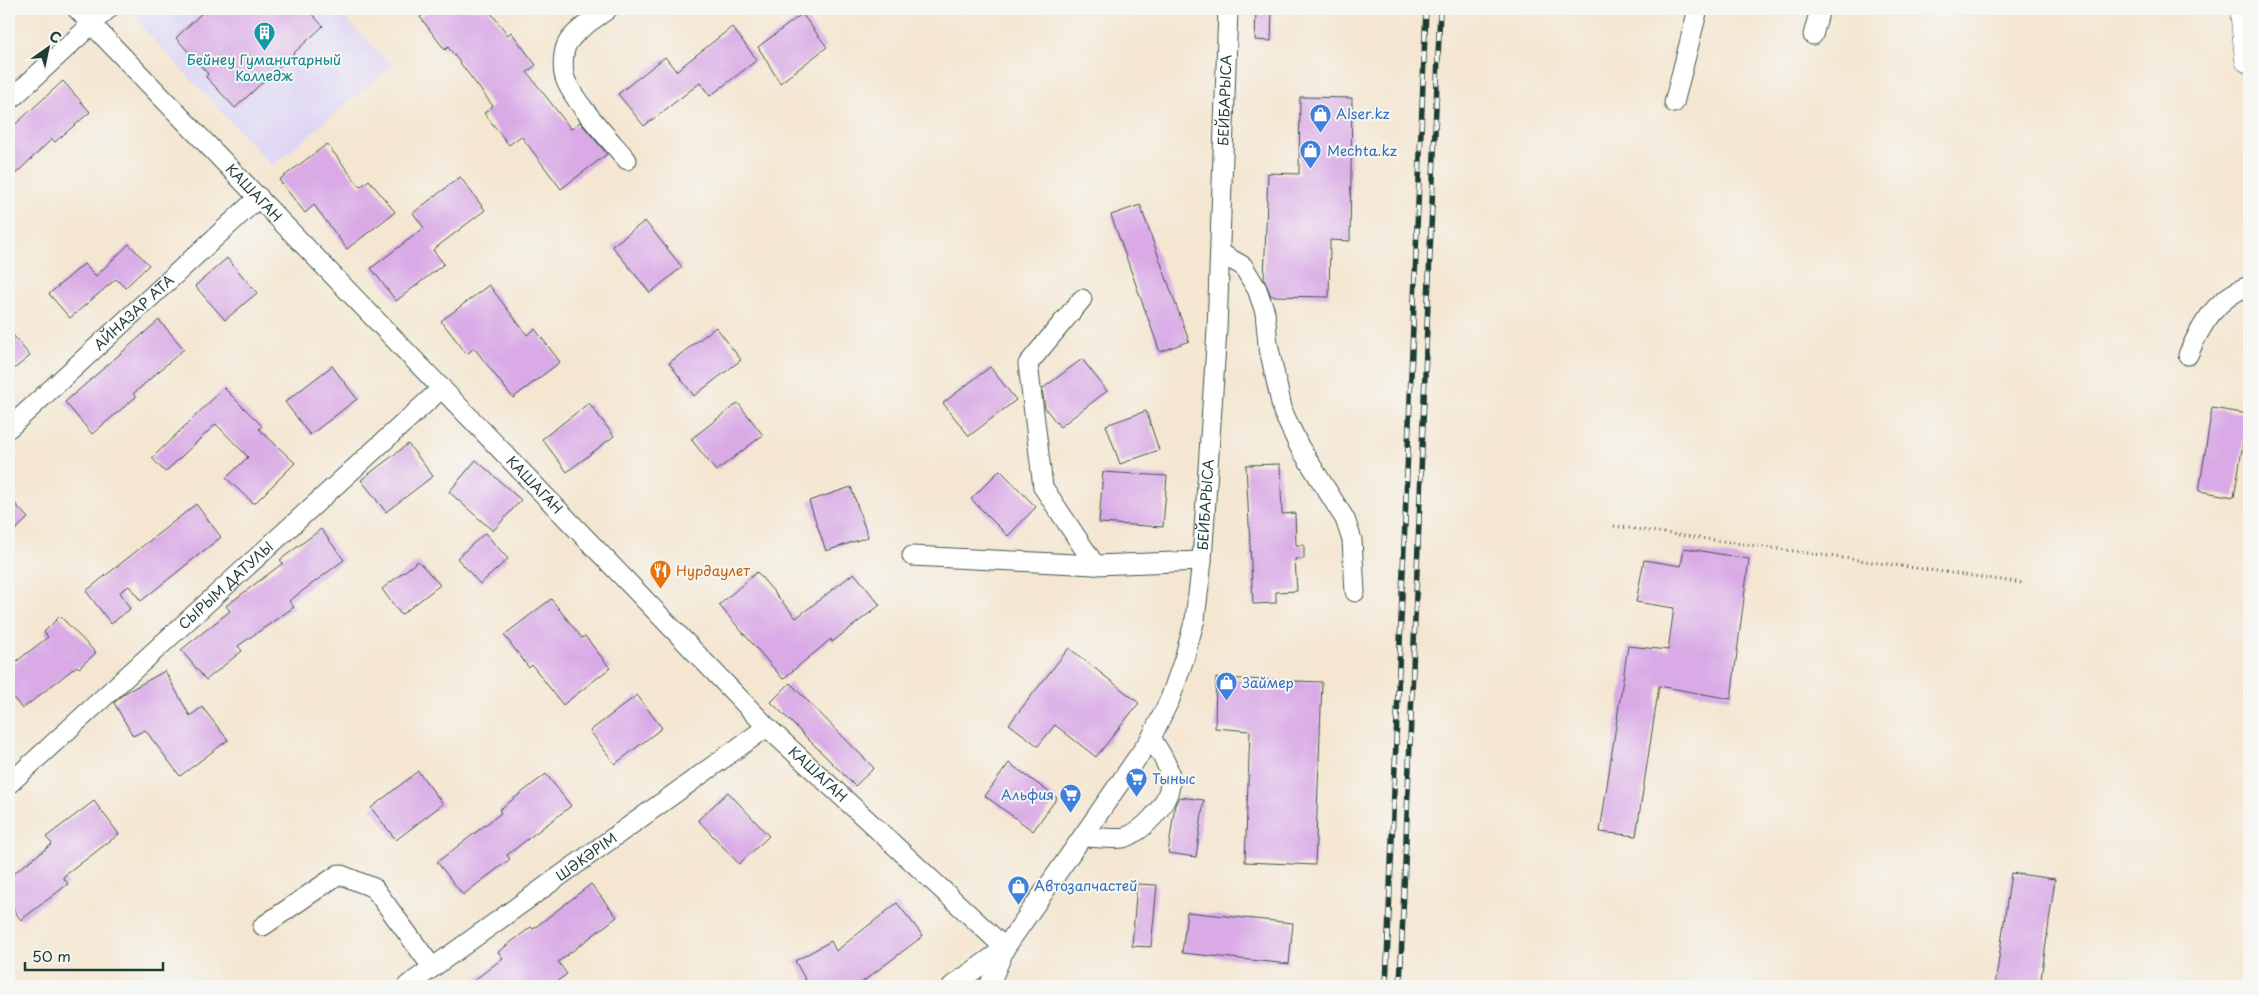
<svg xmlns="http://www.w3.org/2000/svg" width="2258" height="995" viewBox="0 0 2258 995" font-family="'Playpen Sans',sans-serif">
	<rect width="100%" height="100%" fill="#f6f6f2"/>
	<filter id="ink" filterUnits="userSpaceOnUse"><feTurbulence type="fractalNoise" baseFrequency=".02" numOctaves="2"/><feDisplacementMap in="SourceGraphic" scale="10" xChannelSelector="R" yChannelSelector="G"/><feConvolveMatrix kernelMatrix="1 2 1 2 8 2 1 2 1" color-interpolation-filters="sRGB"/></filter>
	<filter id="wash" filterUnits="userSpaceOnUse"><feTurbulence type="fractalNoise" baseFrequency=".0096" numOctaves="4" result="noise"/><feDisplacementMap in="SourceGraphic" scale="20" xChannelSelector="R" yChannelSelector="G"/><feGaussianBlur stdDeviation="1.12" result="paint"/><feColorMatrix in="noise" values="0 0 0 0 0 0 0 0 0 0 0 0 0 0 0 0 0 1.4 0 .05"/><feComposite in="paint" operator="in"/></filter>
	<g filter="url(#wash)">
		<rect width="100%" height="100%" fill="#f4e6d1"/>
		<polygon fill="#ded5f5" points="141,9 337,9 392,66 272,166 138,23 137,12"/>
		<g id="blocks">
			<g fill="#d9aae6">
				<polygon points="206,9 307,9 323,26 235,108 206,77 208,74 176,38"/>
				<polygon points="431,9 488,9 508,35 511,32 536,65 527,72 571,129 580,122 607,154 561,189 521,136 509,145 484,113 493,106 448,47 445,50 420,17"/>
				<polygon points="1256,9 1272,9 1271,41 1255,40"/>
				<polygon points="802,14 827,47 780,83 758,47"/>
				<polygon points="732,27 757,60 710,96 700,83 644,126 618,94 665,57 676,71"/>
				<polygon points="63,81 90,112 55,142 52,139 9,180 9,130"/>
				<polygon points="1300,97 1352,98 1350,241 1330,240 1329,297 1271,296 1264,279 1268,173 1299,174"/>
				<polygon points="327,144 360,187 369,180 395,212 347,249 314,205 305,213 279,180"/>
				<polygon points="460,177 485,210 433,250 444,264 396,301 371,268 424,228 413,213"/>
				<polygon points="1140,205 1189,341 1160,352 1111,215"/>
				<polygon points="645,221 682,267 650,293 612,246"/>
				<polygon points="129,244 149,265 125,288 116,279 70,318 49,294 84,264 96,276"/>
				<polygon points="227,258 257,293 225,320 195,286"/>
				<polygon points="489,285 527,335 535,329 560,362 513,398 474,348 467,354 441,321"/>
				<polygon points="159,320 184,349 133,394 136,397 92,434 65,402"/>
				<polygon points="716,327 741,360 694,396 669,363"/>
				<polygon points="9,330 30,356 9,373"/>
				<polygon points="1082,359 1107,391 1060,427 1045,408 1042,389"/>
				<polygon points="332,366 357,399 310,435 285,402"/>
				<polygon points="990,367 1016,400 969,436 943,403"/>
				<polygon points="224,388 262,426 259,429 295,463 254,504 226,478 248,457 216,424 165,472 152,458"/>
				<polygon points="589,403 614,436 567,472 542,439"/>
				<polygon points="738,403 763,435 716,471 691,439"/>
				<polygon points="2212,408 2248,414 2234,497 2199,491"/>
				<polygon points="1146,411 1159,450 1120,464 1106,425"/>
				<polygon points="408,444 433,476 386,512 361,480"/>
				<polygon points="476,460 521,500 493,531 449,492"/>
				<polygon points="1280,464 1282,514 1295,513 1296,545 1304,545 1304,559 1295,559 1297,591 1276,592 1276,603 1253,604 1246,465"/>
				<polygon points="1000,470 1036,507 1008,536 971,499"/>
				<polygon points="1103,472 1167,476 1163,527 1099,523"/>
				<polygon points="851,487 868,537 826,551 809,501"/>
				<polygon points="9,497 28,518 9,536"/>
				<polygon points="196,504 221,537 141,601 129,586 120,592 130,609 111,624 86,591"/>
				<polygon points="321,529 344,560 289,601 294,607 238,646 242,651 206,680 181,650 230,611 226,606 283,563 280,560"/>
				<polygon points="485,533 508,559 480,584 457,558"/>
				<polygon points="1684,548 1749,559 1731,699 1659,686 1636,836 1600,832 1628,646 1668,650 1674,608 1636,602 1644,560 1681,566"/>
				<polygon points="418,561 440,585 401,615 382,589"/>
				<polygon points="757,572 796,618 854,573 880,605 832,642 831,639 783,679 719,605"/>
				<polygon points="551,599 582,638 585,636 610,668 563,705 532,665 529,668 504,635"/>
				<polygon points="60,616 96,653 79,668 77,666 22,709 9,692 9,667 48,637 44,632"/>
				<polygon points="1069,648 1139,703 1096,757 1055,725 1038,746 1009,724"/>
				<polygon points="165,671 190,716 202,707 228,740 180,776 145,730 133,736 114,703 125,693"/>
				<polygon points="1216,678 1322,682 1315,865 1245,862 1250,731 1215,728"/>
				<polygon points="790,683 874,768 855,786 771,702"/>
				<polygon points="637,695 662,728 615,764 590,731"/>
				<polygon points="1009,763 1057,798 1033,831 985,796"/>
				<polygon points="418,771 443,804 396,840 371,808"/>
				<polygon points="546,774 571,806 507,855 510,859 463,895 437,862 501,813 499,810"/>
				<polygon points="728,792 769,836 739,864 698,820"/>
				<polygon points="1179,797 1204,800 1196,857 1168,853 1175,805"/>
				<polygon points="94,801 119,834 63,877 68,884 21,920 9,904 9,877 52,844 46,837"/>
				<polygon points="2011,873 2055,879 2040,986 1995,986"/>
				<polygon points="591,884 617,917 558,962 567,974 551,986 467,986 503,958 498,952 531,927 533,929"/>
				<polygon points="1137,884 1157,885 1151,947 1132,946"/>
				<polygon points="897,903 923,936 857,986 809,986 795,961 831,941 836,951"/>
				<polygon points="1187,912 1293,923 1289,964 1182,953"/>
			</g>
		</g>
	</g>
	<g filter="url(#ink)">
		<use href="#blocks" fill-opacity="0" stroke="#3f564c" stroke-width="1"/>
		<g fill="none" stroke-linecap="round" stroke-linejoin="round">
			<defs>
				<g id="minor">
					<path id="s1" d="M 77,9 L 767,727 L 1005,948"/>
					<path d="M 608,9 C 595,19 576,29 567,44 C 563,52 562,69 565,78 C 572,100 611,141 627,160"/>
					<polyline points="1813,35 1820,9"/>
					<polyline points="9,101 108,9"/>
					<polyline points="1674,103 1698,9"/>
					<polyline points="1220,253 1243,266 1257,289 1265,312 1268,344 1283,412 1299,446 1345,519 1352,540 1355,592"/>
					<polyline points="1082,299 1028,364 1043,487 1095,565"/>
					<path d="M 2188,355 C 2201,325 2217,297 2249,286"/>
					<path id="s2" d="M 9,428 L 259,197"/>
					<polyline points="912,556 1095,565 1202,561"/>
					<path id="s3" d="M 9,784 L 442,388"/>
					<path d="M 1084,837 C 1096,837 1112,840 1123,838 C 1143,832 1168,805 1170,784 C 1172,768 1159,751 1151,738"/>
					<polyline points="263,926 339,874 374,888 432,967"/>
					<path id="s4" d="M 407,986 L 767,727"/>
					<polyline points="952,986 1005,948"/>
					<path id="s5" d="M 989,986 L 1005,948 L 1151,738 L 1170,699 L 1184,659 L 1195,619 L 1202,561 L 1217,330 L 1228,9"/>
				</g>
				<polyline id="highway" points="2244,9 2249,59"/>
			</defs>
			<use href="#minor" stroke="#3f564c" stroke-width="21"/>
			<use href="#highway" stroke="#3f564c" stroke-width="29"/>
			<polyline stroke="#3f564c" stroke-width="3" stroke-dasharray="1 4" stroke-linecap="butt" points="1614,526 2023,583"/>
			<use href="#minor" stroke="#fff" stroke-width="19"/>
			<use href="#highway" stroke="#fff" stroke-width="28"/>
			<defs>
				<g id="rail">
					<polyline points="1386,986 1426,9"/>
					<polyline points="1400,986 1440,9"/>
				</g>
			</defs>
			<use href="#rail" stroke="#1f3d34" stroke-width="5.5"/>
			<use href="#rail" stroke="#f6f6f2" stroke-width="4" stroke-dasharray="11" stroke-linecap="butt"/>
		</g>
	</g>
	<defs>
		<symbol id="building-pin" viewBox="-11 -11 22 30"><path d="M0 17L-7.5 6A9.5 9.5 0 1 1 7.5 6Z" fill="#0f9aa8" stroke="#f6f6f2"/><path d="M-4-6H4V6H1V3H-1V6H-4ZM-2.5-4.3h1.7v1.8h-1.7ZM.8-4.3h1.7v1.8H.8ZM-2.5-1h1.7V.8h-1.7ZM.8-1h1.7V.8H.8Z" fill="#fff"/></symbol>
		<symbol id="shop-pin" viewBox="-11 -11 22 30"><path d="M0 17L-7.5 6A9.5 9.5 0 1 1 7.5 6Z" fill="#3f7fe0" stroke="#f6f6f2"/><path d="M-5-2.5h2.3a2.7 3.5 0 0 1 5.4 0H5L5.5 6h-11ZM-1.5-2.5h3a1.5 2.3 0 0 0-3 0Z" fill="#fff"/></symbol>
		<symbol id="restaurant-pin" viewBox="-11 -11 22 30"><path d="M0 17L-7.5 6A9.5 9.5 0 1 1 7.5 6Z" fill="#e8710a" stroke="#f6f6f2"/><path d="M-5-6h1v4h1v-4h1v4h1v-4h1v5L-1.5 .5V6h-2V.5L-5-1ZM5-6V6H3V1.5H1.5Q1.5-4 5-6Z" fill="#fff"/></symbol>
		<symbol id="supermarket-pin" viewBox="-11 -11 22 30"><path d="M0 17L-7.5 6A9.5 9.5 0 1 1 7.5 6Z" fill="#3f7fe0" stroke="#f6f6f2"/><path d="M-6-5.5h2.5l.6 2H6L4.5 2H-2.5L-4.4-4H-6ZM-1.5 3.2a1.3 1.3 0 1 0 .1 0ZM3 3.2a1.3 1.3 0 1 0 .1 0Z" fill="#fff"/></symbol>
	</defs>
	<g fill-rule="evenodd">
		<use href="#building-pin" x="252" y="20" width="25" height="34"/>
		<use href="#shop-pin" x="1308" y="102" width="25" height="34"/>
		<use href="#shop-pin" x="1298" y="138" width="25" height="34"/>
		<use href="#restaurant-pin" x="648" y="558" width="25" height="34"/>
		<use href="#shop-pin" x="1214" y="670" width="25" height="34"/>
		<use href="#supermarket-pin" x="1124" y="766" width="25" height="34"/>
		<use href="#supermarket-pin" x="1058" y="782" width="25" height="34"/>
		<use href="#shop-pin" x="1006" y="874" width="25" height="34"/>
	</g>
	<g text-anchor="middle" stroke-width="4" stroke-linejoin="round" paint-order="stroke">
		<g font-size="14" fill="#0d838f" stroke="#f6f6f2">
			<text x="264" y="65">Бейнеу Гуманитарный<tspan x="264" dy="16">Колледж</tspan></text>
		</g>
		<g font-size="14" fill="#1f3d34" stroke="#f6f6f2">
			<text dy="5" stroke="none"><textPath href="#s5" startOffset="944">БЕЙБАРЫСА</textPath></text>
			<text dy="5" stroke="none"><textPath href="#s1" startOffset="255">КАШАГАН</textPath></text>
			<text dy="5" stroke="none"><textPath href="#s2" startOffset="170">АЙНАЗАР АТА</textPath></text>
			<text dy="5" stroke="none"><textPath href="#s1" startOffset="660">КАШАГАН</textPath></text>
			<text dy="5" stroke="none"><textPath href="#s5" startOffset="539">БЕЙБАРЫСА</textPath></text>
			<text dy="5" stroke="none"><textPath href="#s3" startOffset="294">СЫРЫМ ДАТУЛЫ</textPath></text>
			<text dy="5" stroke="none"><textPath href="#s1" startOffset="1065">КАШАГАН</textPath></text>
			<text dy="5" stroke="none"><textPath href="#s4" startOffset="221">ШӘКӘРІМ</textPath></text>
		</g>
		<g font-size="14" fill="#366cbe" stroke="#f6f6f2" text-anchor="start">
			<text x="1336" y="119">Alser.kz</text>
			<text x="1327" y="156">Mechta.kz</text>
			<text x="1242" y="688">Займер</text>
			<text x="1152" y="784">Тыныс</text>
			<text x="1054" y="800" text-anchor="end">Альфия</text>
			<text x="1034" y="891">Автозапчастей</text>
		</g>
		<g font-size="14" fill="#c56008" stroke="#f6f6f2" text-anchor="start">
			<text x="676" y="576">Нурдаулет</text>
		</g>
	</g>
	<rect width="2258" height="995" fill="none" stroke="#f6f6f2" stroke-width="30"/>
	<g transform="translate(48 48) rotate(33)" stroke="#f6f6f2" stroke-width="4" paint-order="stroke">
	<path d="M0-4L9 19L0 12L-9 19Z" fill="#1f3d34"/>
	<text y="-8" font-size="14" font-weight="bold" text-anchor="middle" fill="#1f3d34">С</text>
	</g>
	<path d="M25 962v8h138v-8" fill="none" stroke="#1f3d34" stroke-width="2.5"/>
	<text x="32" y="962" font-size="15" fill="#1f3d34" stroke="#f6f6f2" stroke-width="4" paint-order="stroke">50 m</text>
</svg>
